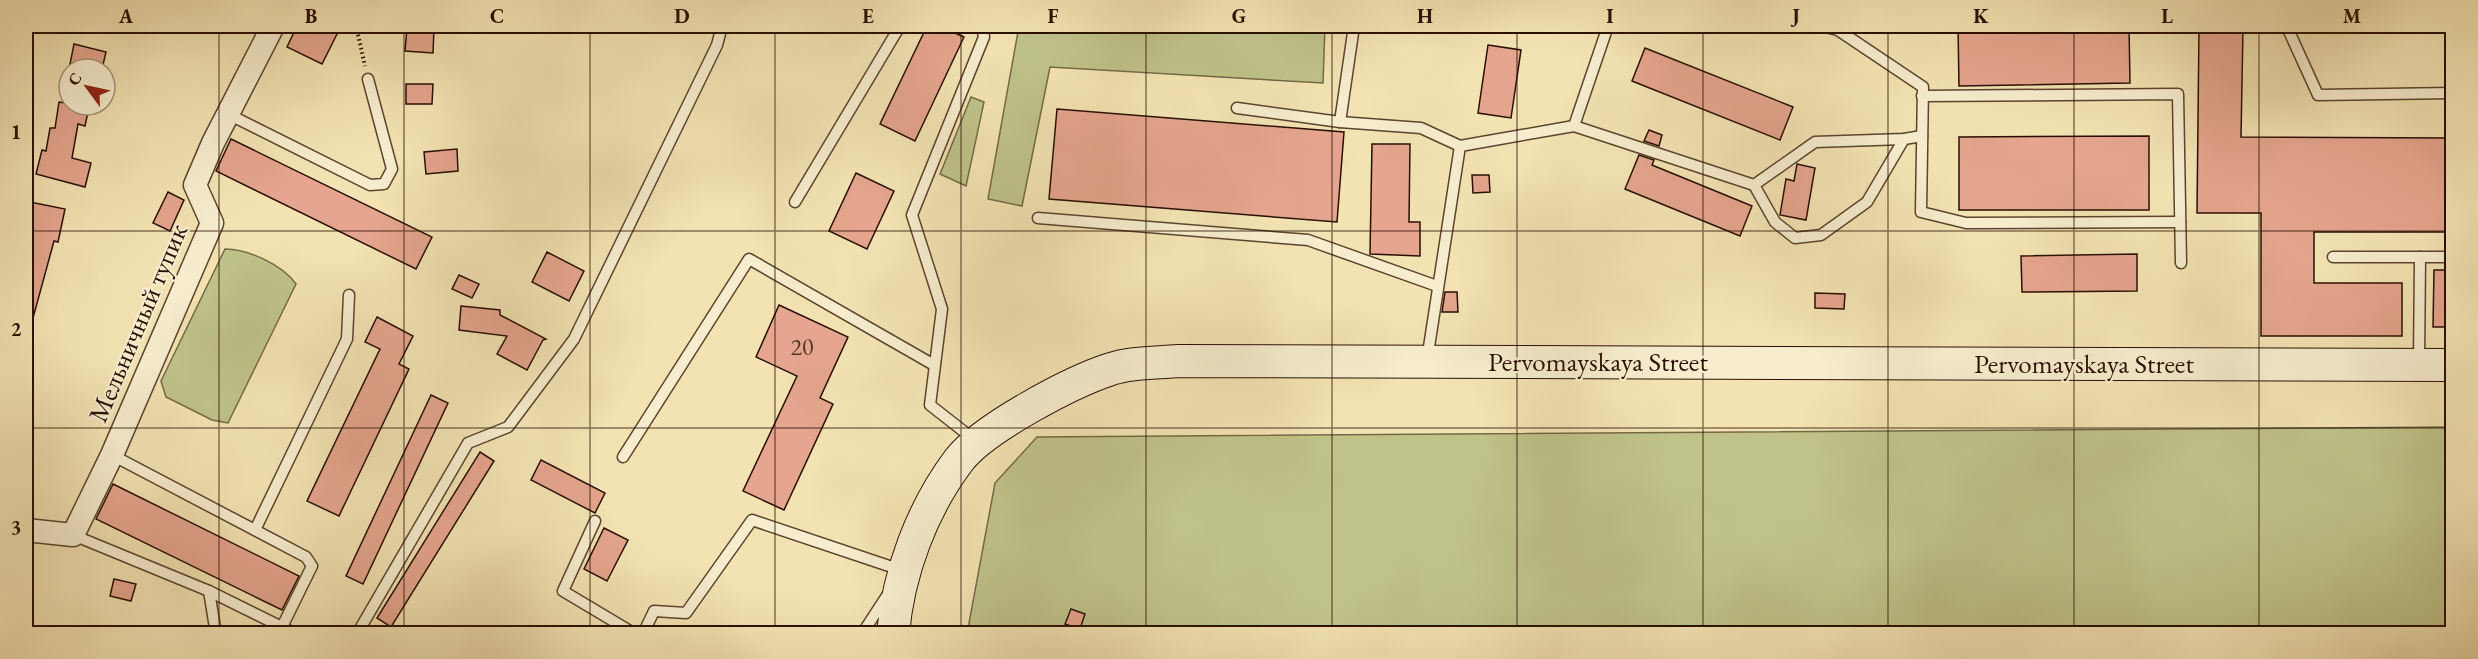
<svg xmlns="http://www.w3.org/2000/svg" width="2478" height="659" viewBox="0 0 2478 659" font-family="'EB Garamond',serif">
	<rect width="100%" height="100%" fill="#f3e3b3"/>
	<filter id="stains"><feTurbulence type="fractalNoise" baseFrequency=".00333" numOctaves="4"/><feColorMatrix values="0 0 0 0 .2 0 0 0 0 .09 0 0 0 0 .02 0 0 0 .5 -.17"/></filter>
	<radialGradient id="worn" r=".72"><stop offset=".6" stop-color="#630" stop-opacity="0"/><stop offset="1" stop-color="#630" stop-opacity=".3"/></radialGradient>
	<g fill="#bfc38a" stroke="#746946" stroke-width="1.5">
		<polygon points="1019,26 1325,26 1323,83 1050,67 1022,206 988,199"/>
		<polygon points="971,97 984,102 966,186 940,174"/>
		<path d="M 225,249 C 248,249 283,265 296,284 L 228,423 L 212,420 L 166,397 L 161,381 Z"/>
		<polygon points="2452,427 2452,633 967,634 995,483 1037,437"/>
	</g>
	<g fill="#e5a58e" stroke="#280f02" stroke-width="1.5">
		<polygon points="297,26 341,26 322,64 287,47"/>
		<polygon points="927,26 939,26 964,37 915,141 880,124"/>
		<polygon points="1958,26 2129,26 2130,83 1959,86"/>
		<polygon points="407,28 434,29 433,53 405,51"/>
		<polygon points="2199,28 2243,28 2241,137 2452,138 2452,232 2314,232 2314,283 2402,283 2402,336 2261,336 2261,213 2197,213"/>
		<polygon points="74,44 106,52 102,69 69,69"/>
		<polygon points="1488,45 1521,50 1511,118 1478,113"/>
		<polygon points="1645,48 1793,107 1780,140 1632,81"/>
		<polygon points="406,84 433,84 432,104 406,104"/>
		<polygon points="59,102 89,107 85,126 78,124 72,158 91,163 85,187 36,174 42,150 46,151 50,128 55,128"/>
		<polygon points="1057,109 1344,132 1337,222 1049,199"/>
		<polygon points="1649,130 1662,135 1659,146 1644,141"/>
		<polygon points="2149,136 2149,210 1959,210 1959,137"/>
		<polygon points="231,139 432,237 416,269 216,171"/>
		<polygon points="1372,144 1410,144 1409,222 1420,222 1420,256 1370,254"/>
		<polygon points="457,149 458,171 426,174 424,152"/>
		<polygon points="1639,155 1654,160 1652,165 1752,206 1740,236 1625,189"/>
		<polygon points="1797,164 1815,168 1806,220 1780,215 1786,179 1794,181"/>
		<polygon points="856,173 894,191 867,249 829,231"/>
		<polygon points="1472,175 1489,175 1490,192 1473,193"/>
		<polygon points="168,192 184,200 170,231 153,223"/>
		<polygon points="30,202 65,209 58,242 54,241 30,329 26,329 26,226"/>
		<polygon points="547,252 584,271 569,301 532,282"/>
		<polygon points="2137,254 2137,291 2022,292 2021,256"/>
		<polygon points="2434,270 2452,270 2452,327 2433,327"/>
		<polygon points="459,275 479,284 472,298 452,289"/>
		<polygon points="1445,292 1457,292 1458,312 1442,312"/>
		<polygon points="1815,293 1845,294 1844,309 1815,308"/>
		<polygon points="779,305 848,337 820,398 833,404 784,510 743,491 797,376 756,357"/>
		<polygon points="461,306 500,310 500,315 546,339 543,340 527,370 497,354 507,336 459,330"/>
		<polygon points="377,317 413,336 399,364 409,369 339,516 307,501 380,349 365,342"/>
		<polygon points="431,395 448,403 363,584 346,576"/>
		<polygon points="480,452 494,461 391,627 377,618"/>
		<polygon points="541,460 605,493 595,513 531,480"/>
		<polygon points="113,484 299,576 282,610 96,519"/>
		<polygon points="604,528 628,540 607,581 584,569"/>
		<polygon points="114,579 136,584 131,601 110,596"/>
		<polygon points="1071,609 1085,614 1080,629 1065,624"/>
	</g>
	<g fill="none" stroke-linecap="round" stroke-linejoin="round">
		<defs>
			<g id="lane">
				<polyline points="1821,26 1838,30 1923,87 1921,212 1966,223 2180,222"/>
				<polyline points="2419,26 2287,27 2318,95 2452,93"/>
				<polyline points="1922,96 2178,94 2181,263"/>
				<polyline points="1237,108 1340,122 1421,128 1460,146"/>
				<polyline points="228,114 370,185 384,184 392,169 368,79"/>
				<polyline points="1340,122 1354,26"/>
				<polyline points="1574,126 1754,185 1815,142 1904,139 1922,136"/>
				<polyline points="1754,185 1775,222 1795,238 1821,235 1867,202 1904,139"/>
				<polyline points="795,202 900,26"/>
				<polyline points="1038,218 1308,240 1437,286"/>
				<polyline points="2333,257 2452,257"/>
				<polyline points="1427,360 1460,146 1574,126 1608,26"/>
				<polyline points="2419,362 2420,257"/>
				<polyline points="976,441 930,405 942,309 912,215 984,37 982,26"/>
				<polyline points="112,455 306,557 312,566 282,627"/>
				<polyline points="623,457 749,259 934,365"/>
				<polyline points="595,521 563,591 635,634"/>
				<polyline points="255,530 347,339 349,295"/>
				<polyline points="73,535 209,591 296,634"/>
				<polyline points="209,591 216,634"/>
				<polyline points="357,634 468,443 508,427 574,339 717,45 722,26"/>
				<polyline points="643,634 654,611 686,613 752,520 901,570"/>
				<polyline points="862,634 890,591"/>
			</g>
			<polyline id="street" points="26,530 73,535 112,455 212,223 195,185 213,143 273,26"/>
			<path id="secondary" d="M 893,634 C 898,573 922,509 959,460 C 984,428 1071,382 1111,369 C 1131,362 1157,363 1179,361 L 2452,365"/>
		</defs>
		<use href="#lane" stroke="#5b442e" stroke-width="13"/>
		<use href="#street" stroke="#5b442e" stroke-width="25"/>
		<use href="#secondary" stroke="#280f02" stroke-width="34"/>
		<polyline stroke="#280f02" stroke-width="4" stroke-dasharray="1.5 3" stroke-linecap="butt" points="356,26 365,66"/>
		<use href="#lane" stroke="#f7edce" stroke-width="10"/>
		<use href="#street" stroke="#f7edce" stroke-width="22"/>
		<use href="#secondary" stroke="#f7edce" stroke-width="32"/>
	</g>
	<path fill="none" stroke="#280f02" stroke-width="1.5" stroke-opacity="0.55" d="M 219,26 L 219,634M 404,26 L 404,634M 590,26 L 590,634M 775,26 L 775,634M 961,26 L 961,634M 1146,26 L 1146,634M 1332,26 L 1332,634M 1517,26 L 1517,634M 1703,26 L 1703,634M 1888,26 L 1888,634M 2074,26 L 2074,634M 2259,26 L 2259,634M 26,231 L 2452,231M 26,428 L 2452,428"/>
	<g text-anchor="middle" stroke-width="4.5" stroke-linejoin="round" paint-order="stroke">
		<g font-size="24" fill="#573425">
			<text x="802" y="355">20</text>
		</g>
		<g font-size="27" fill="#280f02" stroke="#f7edce">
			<text transform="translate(138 323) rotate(-67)" y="9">Мельничный тупик</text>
			<text x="1598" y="371">Pervomayskaya Street</text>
			<text x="2084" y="373">Pervomayskaya Street</text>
		</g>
	</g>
	<rect width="2478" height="659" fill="none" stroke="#f3e3b3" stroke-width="66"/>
	<g transform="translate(87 87) rotate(303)"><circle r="28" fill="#f7edce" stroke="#a4947c" stroke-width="1.5"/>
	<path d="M0-4.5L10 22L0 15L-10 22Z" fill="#8f2418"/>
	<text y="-9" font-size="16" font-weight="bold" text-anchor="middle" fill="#280f02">С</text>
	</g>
	<rect x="33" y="33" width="2412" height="593" fill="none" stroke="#280f02" stroke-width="2"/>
	<g font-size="20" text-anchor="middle" font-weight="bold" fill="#280f02">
		<text x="126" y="23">A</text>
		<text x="311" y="23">B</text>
		<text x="497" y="23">C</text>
		<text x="682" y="23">D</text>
		<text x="868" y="23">E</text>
		<text x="1053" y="23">F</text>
		<text x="1239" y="23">G</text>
		<text x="1425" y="23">H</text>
		<text x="1610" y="23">I</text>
		<text x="1796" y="23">J</text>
		<text x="1981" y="23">K</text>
		<text x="2167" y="23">L</text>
		<text x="2352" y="23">M</text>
		<text x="16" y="139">1</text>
		<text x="16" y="336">2</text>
		<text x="16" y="534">3</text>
	</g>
	<rect width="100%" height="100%" filter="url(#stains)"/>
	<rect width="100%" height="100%" fill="url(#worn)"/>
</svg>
